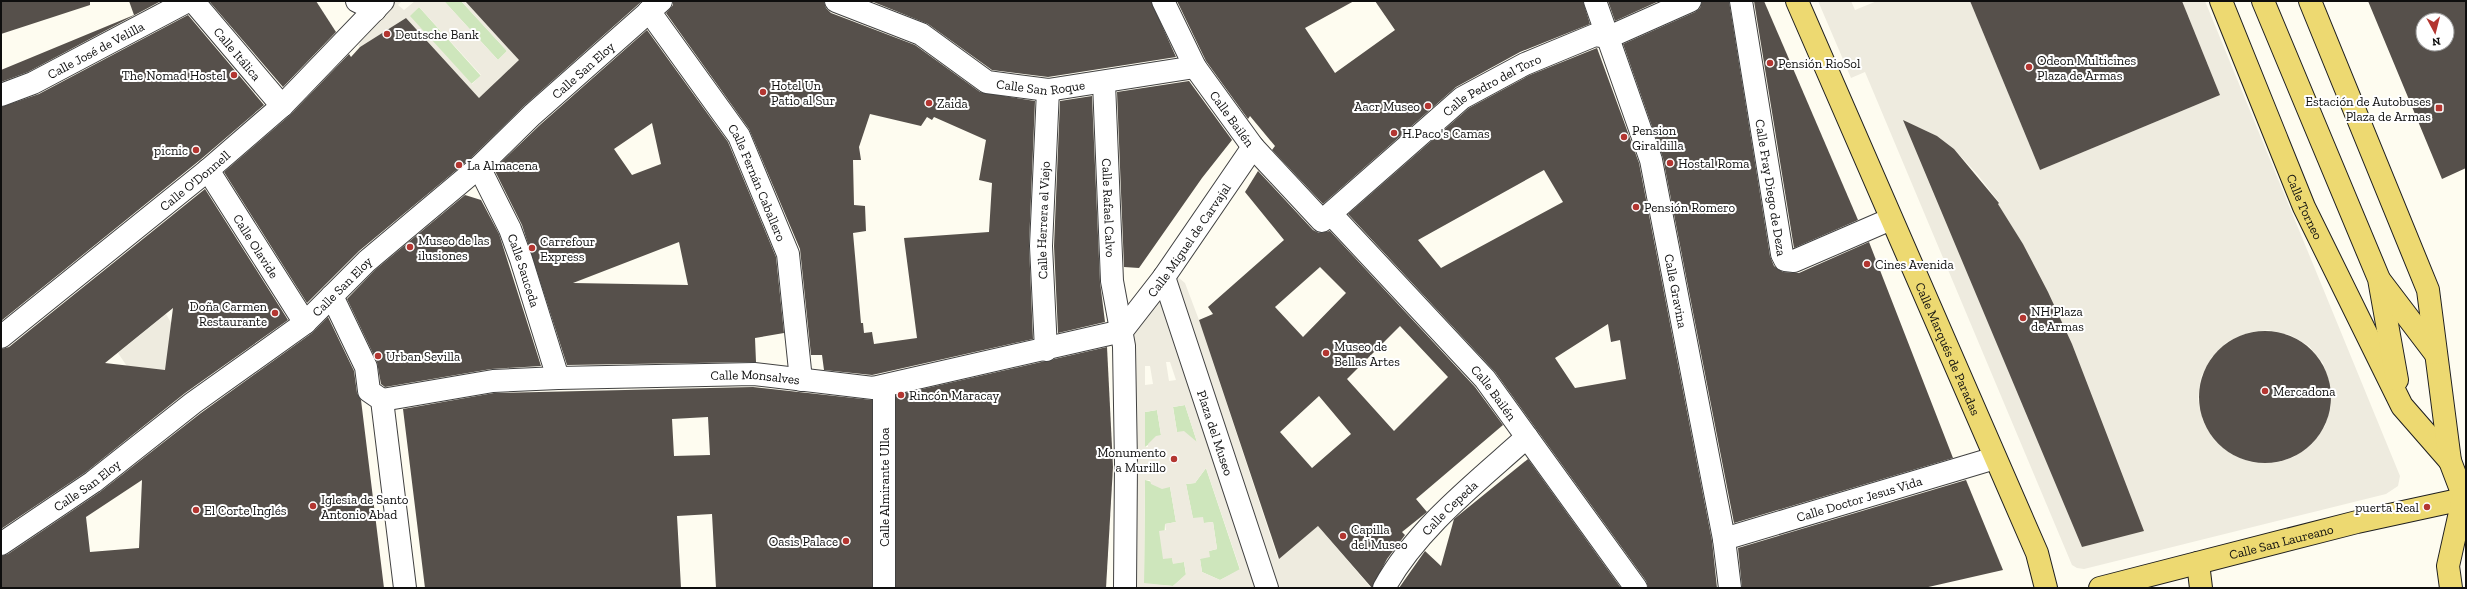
<svg xmlns="http://www.w3.org/2000/svg" width="2467" height="589" viewBox="0 0 2467 589" font-family="'Zilla Slab',serif">
	<rect width="100%" height="100%" fill="#fefcf0"/>
	<g fill="#cee6bc">
		<polygon points="444,1 461,1 507,51 498,60"/>
		<polygon points="419,7 481,76 471,84 409,16"/>
		<polygon points="1185,405 1197,442 1177,432 1173,407"/>
		<polygon points="1157,410 1161,435 1145,447 1145,412"/>
		<polygon points="1206,468 1240,570 1220,580 1202,572 1200,559 1209,551 1217,549 1213,522 1204,523 1193,519 1186,484 1195,483"/>
		<polygon points="1145,480 1170,487 1176,522 1165,524 1163,558 1172,557 1173,563 1184,562 1186,575 1173,586 1144,584"/>
	</g>
	<g fill="#eeebdf" fill-rule="evenodd">
		<path d="M 396,1 L 402,1 L 398,5 L 404,10 L 415,1 L 444,1 L 498,60 L 507,51 L 461,1 L 465,1 L 520,61 L 498,79 L 481,100 L 406,18 L 360,47 L 358,45 ZM 419,7 L 481,75 L 472,84 L 410,16 Z"/>
		<path d="M 1818,1 L 1851,1 L 1855,10 L 1877,1 L 1970,1 L 2040,170 L 2220,95 L 2182,1 L 2205,1 L 2400,476 L 2398,486 L 2386,494 L 2084,569 L 2077,568 L 2072,565 L 1865,72 L 1851,78 ZM 1918,127 L 1937,136 L 1954,149 L 1977,174 L 1999,202 L 1998,204 L 2023,244 L 2072,344 L 2128,496 L 1907,129 ZM 2268,330 L 2290,335 L 2309,346 L 2323,363 L 2330,384 L 2331,405 L 2325,426 L 2312,444 L 2294,457 L 2273,463 L 2251,462 L 2231,454 L 2214,440 L 2203,421 L 2198,399 L 2201,377 L 2211,358 L 2227,342 L 2247,333 Z"/>
		<path d="M 1173,273 L 1185,283 L 1199,320 L 1278,559 L 1318,526 L 1371,588 L 1130,588 L 1136,582 L 1136,350 L 1129,349 L 1130,335 ZM 1166,362 L 1170,362 L 1176,380 L 1169,381 ZM 1145,366 L 1150,366 L 1153,384 L 1145,385 ZM 1185,405 L 1197,442 L 1184,431 L 1177,432 L 1173,407 ZM 1157,410 L 1161,435 L 1156,436 L 1148,444 L 1148,447 L 1145,447 L 1145,412 ZM 1206,468 L 1240,569 L 1220,580 L 1202,572 L 1200,559 L 1210,557 L 1209,551 L 1217,549 L 1213,522 L 1204,523 L 1203,517 L 1193,518 L 1186,484 L 1195,483 ZM 1145,480 L 1150,480 L 1151,484 L 1162,489 L 1170,487 L 1176,522 L 1165,524 L 1166,530 L 1159,531 L 1163,559 L 1172,558 L 1173,564 L 1184,562 L 1186,574 L 1173,586 L 1144,583 Z"/>
		<polygon points="166,314 179,337 167,355 195,388 178,402 152,369 133,375 118,353"/>
	</g>
	<g fill="#56504b" fill-rule="evenodd">
		<polygon points="1,1 90,1 90,5 1,34"/>
		<polygon points="129,1 161,1 28,72 1,82 1,70 134,15"/>
		<polygon points="209,1 316,1 336,32 283,87"/>
		<polygon points="465,1 642,1 524,106 471,158 359,251 307,303 224,172 290,115 349,54 351,57 360,47 406,18 479,98 519,60"/>
		<path d="M 673,1 L 824,1 L 826,8 L 831,13 L 915,45 L 980,92 L 1035,101 L 1029,245 L 1033,339 L 872,375 L 824,370 L 822,355 L 811,355 L 800,249 L 749,129 L 666,13 L 673,5 ZM 870,114 L 921,126 L 927,117 L 932,120 L 934,117 L 986,140 L 979,180 L 992,183 L 989,232 L 904,238 L 917,338 L 874,344 L 872,332 L 864,333 L 863,323 L 861,323 L 853,233 L 866,231 L 865,206 L 854,205 L 853,160 L 861,160 L 859,147 Z"/>
		<polygon points="871,1 1151,1 1176,57 1048,77 992,70 928,24"/>
		<polygon points="1177,1 1354,1 1305,28 1335,73 1395,30 1375,1 1583,1 1590,24 1520,52 1456,87 1323,204 1272,150 1275,146 1250,116 1248,119 1206,61"/>
		<polygon points="1608,1 1659,1 1615,21"/>
		<polygon points="1702,1 1729,1 1770,256 1774,266 1783,272 1799,273 1869,242 1953,458 1734,523 1663,158 1623,44 1695,12 1700,8"/>
		<polygon points="1754,1 1764,1 1858,220 1794,248"/>
		<polygon points="1970,1 2182,1 2220,95 2040,170"/>
		<path d="M 2368,1 L 2466,1 L 2466,168 L 2442,179 ZM 2423,20 L 2447,20 L 2447,44 L 2423,44 Z"/>
		<polygon points="188,15 264,105 200,160 1,321 1,107 39,94"/>
		<path d="M 647,30 L 728,142 L 776,257 L 784,333 L 755,338 L 756,362 L 567,365 L 522,225 L 494,169 L 541,124 ZM 652,123 L 661,164 L 632,175 L 614,149 ZM 679,242 L 688,285 L 573,283 Z"/>
		<path d="M 1597,48 L 1639,163 L 1712,541 L 1717,588 L 1648,588 L 1646,581 L 1495,372 L 1348,214 L 1469,108 L 1530,75 ZM 1544,170 L 1563,202 L 1441,268 L 1418,240 ZM 1608,324 L 1611,342 L 1620,340 L 1626,379 L 1575,388 L 1555,358 Z"/>
		<polygon points="1189,81 1232,140 1202,178 1139,268 1124,267 1117,92"/>
		<polygon points="1092,96 1100,282 1105,322 1058,333 1054,246 1060,101"/>
		<polygon points="1903,120 1937,136 1954,149 1999,203 1998,204 2023,244 2048,292 2072,344 2144,531 2082,547"/>
		<path d="M 1258,171 L 1313,230 L 1319,233 L 1330,231 L 1475,387 L 1503,425 L 1416,499 L 1427,512 L 1402,532 L 1405,535 L 1387,559 L 1372,588 L 1318,526 L 1279,559 L 1199,320 L 1213,314 L 1208,307 L 1284,240 L 1245,192 ZM 1320,267 L 1346,293 L 1303,337 L 1275,307 ZM 1400,326 L 1448,377 L 1394,431 L 1347,379 ZM 1319,396 L 1351,434 L 1312,468 L 1280,432 Z"/>
		<path d="M 205,189 L 288,320 L 185,393 L 86,472 L 1,529 L 1,349 L 9,347 ZM 173,308 L 165,370 L 105,363 Z"/>
		<polygon points="465,195 481,200 499,234 541,366 491,369 385,387 381,384 377,362 347,299 375,270"/>
		<path d="M 328,317 L 354,371 L 357,393 L 361,400 L 384,588 L 1,588 L 1,556 L 8,554 L 100,492 L 201,413 L 312,333 ZM 142,480 L 139,548 L 90,552 L 86,517 Z"/>
		<circle cx="2265" cy="397" r="66"/>
		<polygon points="1107,347 1113,467 1106,588 896,588 896,395"/>
		<path d="M 753,387 L 872,400 L 872,588 L 716,588 L 712,514 L 677,516 L 681,588 L 425,588 L 403,409 L 494,393 ZM 708,417 L 710,455 L 674,456 L 672,419 Z"/>
		<polygon points="1528,459 1621,588 1399,588 1425,551 1441,566 1454,519"/>
		<polygon points="1966,480 2003,570 1924,588 1742,588 1738,548"/>
	</g>
	<g fill="none" stroke-linecap="round" stroke-linejoin="round">
		<defs>
			<g id="minor">
				<path id="s1" d="M 193,1 L 282,106"/>
				<polyline points="357,1 375,10"/>
				<path id="s2" d="M 836,1 L 921,34 L 987,82 L 1048,90 L 1195,67"/>
				<path id="s3" d="M 1163,1 L 1195,67 L 1253,147 L 1322,221 L 1462,98 L 1525,64 L 1595,35 L 1609,37 L 1690,1"/>
				<path id="s4" d="M 1595,1 L 1651,160 L 1724,539 L 1730,588"/>
				<path id="s5" d="M 1741,1 L 1782,254 L 1785,260 L 1794,261 L 1891,219"/>
				<path id="s6" d="M 649,11 L 739,136 L 788,254 L 801,380"/>
				<path id="s7" d="M 1104,83 L 1112,281 L 1124,346 L 1126,464 L 1125,588"/>
				<path id="s8" d="M 1,95 L 33,83 L 188,1"/>
				<path id="s9" d="M 479,167 L 510,229 L 521,259 L 558,378"/>
				<path id="s10" d="M 208,170 L 305,323"/>
				<path id="s11" d="M 1331,214 L 1485,379 L 1636,588"/>
				<path id="s12" d="M 1164,277 L 1267,588"/>
				<polyline points="332,296 366,367 369,391 382,400 405,588"/>
				<path id="s13" d="M 1122,331 L 1164,277 L 1253,147"/>
				<path id="s14" d="M 1,337 L 208,170 L 282,106 L 383,1"/>
				<path id="s15" d="M 1046,350 L 1041,246 L 1048,90"/>
				<path id="s16" d="M 382,400 L 493,381 L 558,378 L 754,374 L 873,388 L 1122,331"/>
				<path id="s17" d="M 1724,539 L 1995,458"/>
				<path id="s18" d="M 1,544 L 93,482 L 193,403 L 305,323 L 367,261 L 479,167 L 532,115 L 661,1"/>
				<polyline points="884,588 884,386"/>
				<path id="s19" d="M 1384,588 C 1417,528 1477,482 1527,437"/>
			</g>
			<g id="major">
				<path id="s20" d="M 1797,1 L 2037,553 L 2046,588"/>
				<path id="s21" d="M 2221,1 L 2304,207 L 2402,406 L 2450,461"/>
				<polyline points="2263,1 2379,279 2397,380"/>
				<polyline points="2310,1 2428,290 2450,461 2466,503"/>
				<polyline points="2381,282 2435,353"/>
				<polyline points="2198,563 2201,588"/>
				<path id="s22" d="M 2100,588 L 2357,522 L 2463,499"/>
				<polyline points="2451,588 2448,566 2463,499"/>
			</g>
		</defs>
		<use href="#minor" stroke="#414141" stroke-width="24"/>
		<use href="#major" stroke="#1f1f1f" stroke-width="24"/>
		<use href="#minor" stroke="#fff" stroke-width="22"/>
		<use href="#major" stroke="#edd971" stroke-width="22"/>
	</g>
	<g fill="#b33631" stroke="#fff" stroke-width="1.5">
		<circle cx="387" cy="34" r="4"/>
		<circle cx="1770" cy="63" r="4"/>
		<circle cx="2029" cy="67" r="4"/>
		<circle cx="234" cy="75" r="4"/>
		<circle cx="763" cy="92" r="4"/>
		<circle cx="929" cy="103" r="4"/>
		<circle cx="1428" cy="106" r="4"/>
		<rect x="2435" y="104" width="8" height="8" rx="2"/>
		<circle cx="1394" cy="133" r="4"/>
		<circle cx="1624" cy="137" r="4"/>
		<circle cx="196" cy="150" r="4"/>
		<circle cx="1670" cy="163" r="4"/>
		<circle cx="459" cy="165" r="4"/>
		<circle cx="1636" cy="207" r="4"/>
		<circle cx="410" cy="247" r="4"/>
		<circle cx="532" cy="248" r="4"/>
		<circle cx="1867" cy="264" r="4"/>
		<circle cx="275" cy="313" r="4"/>
		<circle cx="2023" cy="318" r="4"/>
		<circle cx="1326" cy="353" r="4"/>
		<circle cx="378" cy="356" r="4"/>
		<circle cx="2265" cy="391" r="4"/>
		<circle cx="901" cy="395" r="4"/>
		<circle cx="1174" cy="459" r="4"/>
		<circle cx="313" cy="506" r="4"/>
		<circle cx="2427" cy="507" r="4"/>
		<circle cx="196" cy="510" r="4"/>
		<circle cx="1343" cy="536" r="4"/>
		<circle cx="846" cy="541" r="4"/>
	</g>
	<g text-anchor="middle" stroke-width="4" stroke-linejoin="round" paint-order="stroke">
		<g font-size="13" fill="#0e0e0e" stroke="#fff" text-anchor="start">
			<text x="395" y="39">Deutsche Bank</text>
			<text x="2037" y="65">Odeon Multicines<tspan x="2037" dy="15">Plaza de Armas</tspan></text>
			<text x="1778" y="68">Pensión RioSol</text>
			<text x="226" y="80" text-anchor="end">The Nomad Hostel</text>
			<text x="771" y="90">Hotel Un<tspan x="771" dy="15">Patio al Sur</tspan></text>
			<text x="2431" y="106" text-anchor="end">Estación de Autobuses<tspan x="2431" dy="15">Plaza de Armas</tspan></text>
			<text x="937" y="108">Zaida</text>
			<text x="1420" y="111" text-anchor="end">Aacr Museo</text>
			<text x="1632" y="135">Pension<tspan x="1632" dy="15">Giraldilla</tspan></text>
			<text x="1402" y="138">H.Paco's Camas</text>
			<text x="188" y="155" text-anchor="end">picnic</text>
			<text x="1678" y="168">Hostal Roma</text>
			<text x="467" y="170">La Almacena</text>
			<text x="1644" y="212">Pensión Romero</text>
			<text x="418" y="245">Museo de las<tspan x="418" dy="15">ilusiones</tspan></text>
			<text x="540" y="246">Carrefour<tspan x="540" dy="15">Express</tspan></text>
			<text x="1875" y="269">Cines Avenida</text>
			<text x="267" y="311" text-anchor="end">Doña Carmen<tspan x="267" dy="15">Restaurante</tspan></text>
			<text x="2031" y="316">NH Plaza<tspan x="2031" dy="15">de Armas</tspan></text>
			<text x="1334" y="351">Museo de<tspan x="1334" dy="15">Bellas Artes</tspan></text>
			<text x="386" y="361">Urban Sevilla</text>
			<text x="2273" y="396">Mercadona</text>
			<text x="909" y="400">Rincón Maracay</text>
			<text x="1166" y="457" text-anchor="end">Monumento<tspan x="1166" dy="15">a Murillo</tspan></text>
			<text x="321" y="504">Iglesia de Santo<tspan x="321" dy="15">Antonio Abad</tspan></text>
			<text x="2419" y="512" text-anchor="end">puerta Real</text>
			<text x="204" y="515">El Corte Inglés</text>
			<text x="1351" y="534">Capilla<tspan x="1351" dy="15">del Museo</tspan></text>
			<text x="838" y="546" text-anchor="end">Oasis Palace</text>
		</g>
		<g font-size="13" fill="#0e0e0e" stroke="#fff">
			<text dy="5" stroke="none"><textPath href="#s8" startOffset="105">Calle José de Velilla</textPath></text>
			<text dy="5" stroke="none"><textPath href="#s1" startOffset="69">Calle Itálica</textPath></text>
			<text dy="5" stroke="none"><textPath href="#s18" startOffset="752">Calle San Eloy</textPath></text>
			<text dy="5" stroke="none"><textPath href="#s2" startOffset="227">Calle San Roque</textPath></text>
			<text dy="5" stroke="none"><textPath href="#s3" startOffset="492">Calle Pedro del Toro</textPath></text>
			<text dy="5" stroke="none"><textPath href="#s3" startOffset="137">Calle Bailén</textPath></text>
			<text dy="5" stroke="none"><textPath href="#s14" startOffset="249">Calle O'Donnell</textPath></text>
			<text dy="5" stroke="none"><textPath href="#s6" startOffset="204">Calle Fernán Caballero</textPath></text>
			<text dy="5" stroke="none"><textPath href="#s5" startOffset="189">Calle Fray Diego de Deza</textPath></text>
			<text dy="5" stroke="none"><textPath href="#s21" startOffset="222">Calle Torneo</textPath></text>
			<text dy="5" stroke="none"><textPath href="#s7" startOffset="125">Calle Rafael Calvo</textPath></text>
			<text dy="5" stroke="none"><textPath href="#s15" startOffset="130">Calle Herrera el Viejo</textPath></text>
			<text dy="5" stroke="none"><textPath href="#s13" startOffset="113">Calle Miguel de Carvajal</textPath></text>
			<text dy="5" stroke="none"><textPath href="#s10" startOffset="90">Calle Olavide</textPath></text>
			<text dy="5" stroke="none"><textPath href="#s9" startOffset="113">Calle Sauceda</textPath></text>
			<text dy="5" stroke="none"><textPath href="#s18" startOffset="428">Calle San Eloy</textPath></text>
			<text dy="5" stroke="none"><textPath href="#s4" startOffset="302">Calle Gravina</textPath></text>
			<text dy="5" stroke="none"><textPath href="#s20" startOffset="379">Calle Marqués de Paradas</textPath></text>
			<text dy="5" stroke="none"><textPath href="#s16" startOffset="375">Calle Monsalves</textPath></text>
			<text dy="5" stroke="none"><textPath href="#s11" startOffset="242">Calle Bailén</textPath></text>
			<text dy="5" stroke="none"><textPath href="#s12" startOffset="164">Plaza del Museo</textPath></text>
			<text dy="5" stroke="none"><textPath href="#s18" startOffset="104">Calle San Eloy</textPath></text>
			<text transform="translate(884 487) rotate(-90)" y="5">Calle Almirante Ulloa</text>
			<text dy="5" stroke="none"><textPath href="#s17" startOffset="141">Calle Doctor Jesus Vida</textPath></text>
			<text dy="5" stroke="none"><textPath href="#s19" startOffset="104">Calle Cepeda</textPath></text>
			<text dy="5" stroke="none"><textPath href="#s22" startOffset="187">Calle San Laureano</textPath></text>
		</g>
	</g>
	<rect width="2467" height="589" fill="none" stroke="#0e0e0e" stroke-width="4"/>
	<g transform="translate(2435 32) rotate(173)"><circle r="19" fill="#ffffff" stroke="#9f9f9f"/>
	<path d="M0-3L7 15L0 10L-7 15Z" fill="#b33631"/>
	<text y="-6" font-size="11" font-weight="bold" text-anchor="middle" fill="#0e0e0e">N</text>
	</g>
</svg>
